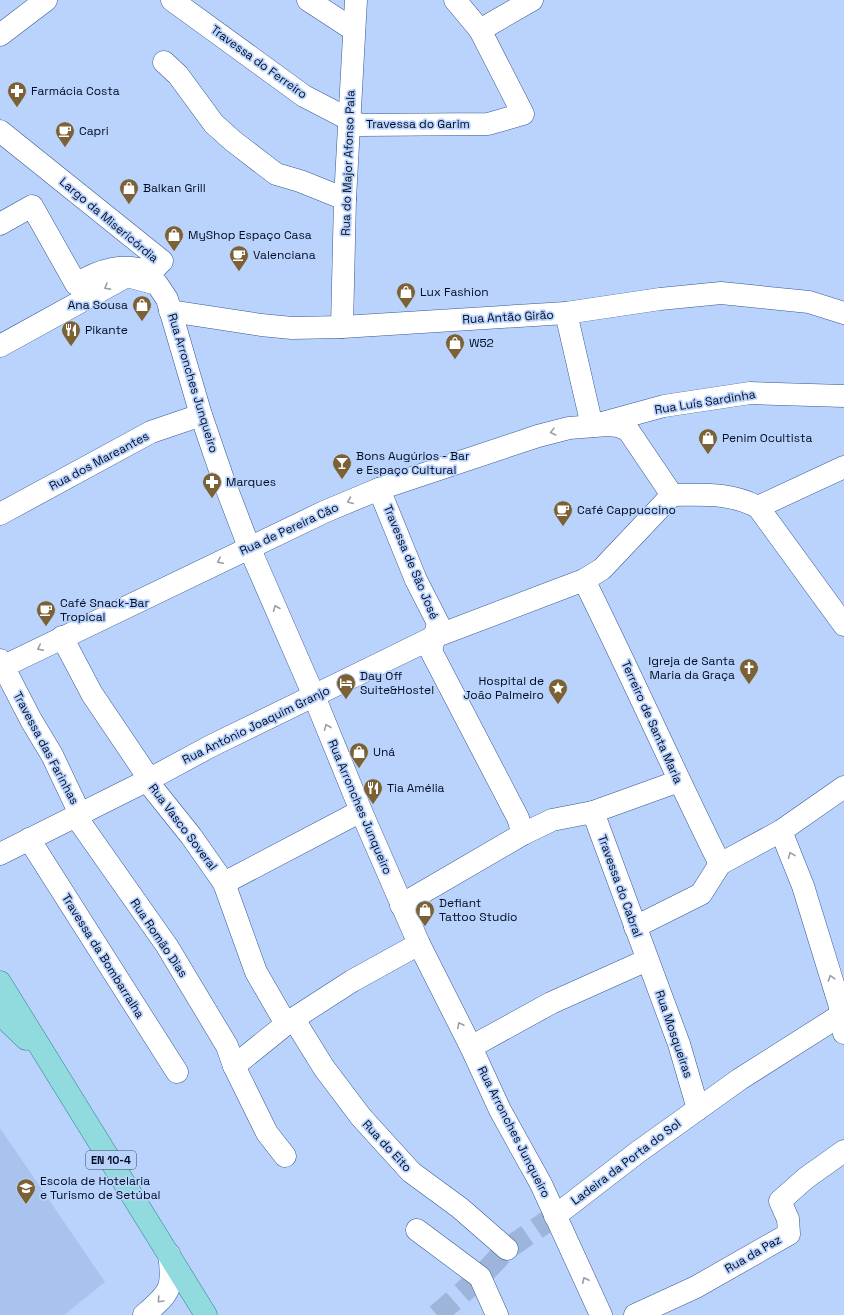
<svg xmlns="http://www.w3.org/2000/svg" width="844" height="1315" viewBox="0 0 844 1315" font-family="'Space Grotesk',sans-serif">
	<rect width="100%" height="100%" fill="#bad3fc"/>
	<polygon fill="#a9c3ef" points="0,1128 105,1282 64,1315 0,1315"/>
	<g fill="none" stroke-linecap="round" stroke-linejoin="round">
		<polyline stroke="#9eb5db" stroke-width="22" stroke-dasharray="22 11" stroke-linecap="butt" points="437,1315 480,1277 507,1249 555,1216"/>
		<defs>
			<g id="minor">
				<polyline points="172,0 304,96 360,125 488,124 523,114 480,30 532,0"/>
				<polyline points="308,0 354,30"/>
				<polyline points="455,0 480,30"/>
				<polyline points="0,35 46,0"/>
				<polyline points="164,62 178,75 214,124 233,141 276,174 300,181 345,199"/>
				<path d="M 0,131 L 162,261 L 151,272 C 122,263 101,269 76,284 L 32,206 L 0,224"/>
				<polyline points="170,311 261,325 292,328 342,327 566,313 660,299 721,293 809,302 844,313"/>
				<polyline points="566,313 592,426"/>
				<polyline points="342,327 345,199 356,0"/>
				<polyline points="0,346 127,276 157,284 167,299 201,415 223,479 249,547 314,696 361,811 419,944 471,1047 500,1110 541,1184 601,1315"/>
				<polyline points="602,423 664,406 750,393 844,396"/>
				<polyline points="379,489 416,580 438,623 431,651 518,818 523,834"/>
				<polyline points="758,507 844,467"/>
				<polyline points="0,514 151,432 201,415"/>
				<path d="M 584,580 C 631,674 673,770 720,864"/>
				<polyline points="62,637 92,694 146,774 151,786 191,836 224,883 256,972 282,1017 298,1026 324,1068 361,1117 411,1172 460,1208 507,1249"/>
				<polyline points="0,660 31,720 52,755 80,814 79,821 167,946 227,1046 234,1066 267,1133 285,1156"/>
				<polyline points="0,668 324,512 379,489 538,436 569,428 608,425 618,426 628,430 672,495"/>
				<polyline points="593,812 679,1044 698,1109"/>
				<polyline points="781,831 803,886 839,1003 844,1033"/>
				<polyline points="29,839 177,1072"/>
				<path d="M 0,854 L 148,780 L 211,746 L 434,637 L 584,580 L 602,569 L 672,495 C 704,495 728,492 758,507 L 844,625"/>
				<polyline points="224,883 361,811"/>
				<polyline points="401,905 523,834 552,820 593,812 679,781"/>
				<polyline points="635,927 701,894 720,864 781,831 844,787"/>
				<polyline points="471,1047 551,1003 647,960"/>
				<polyline points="234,1066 290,1021 352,981 419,944"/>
				<polyline points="555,1216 638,1152 740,1079 844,1013"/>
				<polyline points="417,1230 480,1277 497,1315"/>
				<path d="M 144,1315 C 170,1293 174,1288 169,1254"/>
				<polyline points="635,1315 696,1287 789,1234 788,1219 780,1201 806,1178 844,1151"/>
			</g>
			<g id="major">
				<polyline points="0,982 206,1315"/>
				<polyline points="0,1014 26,1039"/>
			</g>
		</defs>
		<use href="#minor" stroke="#365893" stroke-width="23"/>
		<use href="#major" stroke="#308390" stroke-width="23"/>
		<use href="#minor" stroke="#fff" stroke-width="22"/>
		<use href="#major" stroke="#91dbdf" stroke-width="22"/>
	</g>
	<defs><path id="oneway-chevron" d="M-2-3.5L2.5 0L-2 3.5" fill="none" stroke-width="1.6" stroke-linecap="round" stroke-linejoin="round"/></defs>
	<g stroke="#9a9ea7">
		<use href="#oneway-chevron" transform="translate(107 287) rotate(151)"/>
		<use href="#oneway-chevron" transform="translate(553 432) rotate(166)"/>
		<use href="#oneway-chevron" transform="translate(350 501) rotate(158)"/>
		<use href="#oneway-chevron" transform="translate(220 561) rotate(154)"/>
		<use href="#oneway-chevron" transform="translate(276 608) rotate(-113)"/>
		<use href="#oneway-chevron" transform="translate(40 648) rotate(154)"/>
		<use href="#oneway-chevron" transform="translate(327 727) rotate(-112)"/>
		<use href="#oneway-chevron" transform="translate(791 855) rotate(-112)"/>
		<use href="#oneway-chevron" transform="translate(831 978) rotate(-107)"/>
		<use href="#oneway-chevron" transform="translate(460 1025) rotate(-117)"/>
		<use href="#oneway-chevron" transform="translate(585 1280) rotate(-115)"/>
		<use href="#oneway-chevron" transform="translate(160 1300) rotate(133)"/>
	</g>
	<defs>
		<symbol id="pharmacy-pin" viewBox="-11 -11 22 30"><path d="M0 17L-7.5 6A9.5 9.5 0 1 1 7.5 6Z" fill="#7b6133" stroke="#bad3fc"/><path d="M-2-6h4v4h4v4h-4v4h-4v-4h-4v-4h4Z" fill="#fff"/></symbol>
		<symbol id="cafe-pin" viewBox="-11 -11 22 30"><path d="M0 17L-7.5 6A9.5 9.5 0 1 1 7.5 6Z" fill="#7b6133" stroke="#bad3fc"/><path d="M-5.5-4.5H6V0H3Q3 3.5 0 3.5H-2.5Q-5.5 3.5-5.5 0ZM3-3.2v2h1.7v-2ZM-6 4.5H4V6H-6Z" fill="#fff"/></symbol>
		<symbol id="shop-pin" viewBox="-11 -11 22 30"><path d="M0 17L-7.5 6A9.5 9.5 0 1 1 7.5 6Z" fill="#7b6133" stroke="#bad3fc"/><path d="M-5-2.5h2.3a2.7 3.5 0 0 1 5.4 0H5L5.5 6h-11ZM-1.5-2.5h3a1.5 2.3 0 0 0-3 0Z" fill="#fff"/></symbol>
		<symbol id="restaurant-pin" viewBox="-11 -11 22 30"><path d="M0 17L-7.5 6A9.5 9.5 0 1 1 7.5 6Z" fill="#7b6133" stroke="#bad3fc"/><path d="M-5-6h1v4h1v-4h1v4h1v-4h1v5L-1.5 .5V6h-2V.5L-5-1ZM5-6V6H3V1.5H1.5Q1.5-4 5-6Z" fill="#fff"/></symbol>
		<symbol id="bar-pin" viewBox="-11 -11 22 30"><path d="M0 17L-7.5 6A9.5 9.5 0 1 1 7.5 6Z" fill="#7b6133" stroke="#bad3fc"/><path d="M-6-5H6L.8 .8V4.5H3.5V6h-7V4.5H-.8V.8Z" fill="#fff"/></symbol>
		<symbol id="church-pin" viewBox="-11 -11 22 30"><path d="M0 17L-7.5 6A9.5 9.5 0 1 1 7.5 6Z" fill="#7b6133" stroke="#bad3fc"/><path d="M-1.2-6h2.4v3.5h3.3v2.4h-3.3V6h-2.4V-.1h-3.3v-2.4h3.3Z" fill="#fff"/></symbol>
		<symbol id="hotel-pin" viewBox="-11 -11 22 30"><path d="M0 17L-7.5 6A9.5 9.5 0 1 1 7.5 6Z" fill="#7b6133" stroke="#bad3fc"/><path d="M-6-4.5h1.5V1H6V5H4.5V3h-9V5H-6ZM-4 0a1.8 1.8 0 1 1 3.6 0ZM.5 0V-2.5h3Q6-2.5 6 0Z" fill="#fff"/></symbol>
		<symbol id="sight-pin" viewBox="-11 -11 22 30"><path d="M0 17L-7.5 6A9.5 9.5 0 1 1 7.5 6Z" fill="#7b6133" stroke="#bad3fc"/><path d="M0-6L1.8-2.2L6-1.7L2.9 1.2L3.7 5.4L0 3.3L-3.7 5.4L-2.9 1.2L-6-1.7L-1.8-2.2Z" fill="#fff"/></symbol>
		<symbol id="school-pin" viewBox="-11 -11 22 30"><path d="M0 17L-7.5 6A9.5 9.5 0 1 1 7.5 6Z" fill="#7b6133" stroke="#bad3fc"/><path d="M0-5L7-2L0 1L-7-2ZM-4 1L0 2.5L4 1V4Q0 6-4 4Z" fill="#fff"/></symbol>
	</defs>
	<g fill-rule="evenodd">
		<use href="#pharmacy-pin" x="6" y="80" width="22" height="30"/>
		<use href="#cafe-pin" x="54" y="120" width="22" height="30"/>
		<use href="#shop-pin" x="118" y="177" width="22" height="30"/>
		<use href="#shop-pin" x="163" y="224" width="22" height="30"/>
		<use href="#cafe-pin" x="228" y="244" width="22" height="30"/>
		<use href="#shop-pin" x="395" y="281" width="22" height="30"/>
		<use href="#shop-pin" x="131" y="294" width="22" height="30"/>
		<use href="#restaurant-pin" x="60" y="319" width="22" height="30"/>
		<use href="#shop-pin" x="444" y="332" width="22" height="30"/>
		<use href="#shop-pin" x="697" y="427" width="22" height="30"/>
		<use href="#bar-pin" x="331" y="452" width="22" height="30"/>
		<use href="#pharmacy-pin" x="201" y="471" width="22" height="30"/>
		<use href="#cafe-pin" x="552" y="499" width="22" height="30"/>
		<use href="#cafe-pin" x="35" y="599" width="22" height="30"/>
		<use href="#church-pin" x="738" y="657" width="22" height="30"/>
		<use href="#hotel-pin" x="335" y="672" width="22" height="30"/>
		<use href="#sight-pin" x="547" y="677" width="22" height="30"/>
		<use href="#shop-pin" x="348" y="741" width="22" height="30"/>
		<use href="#restaurant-pin" x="362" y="777" width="22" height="30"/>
		<use href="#shop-pin" x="414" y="899" width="22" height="30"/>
		<use href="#school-pin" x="15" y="1177" width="22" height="30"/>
	</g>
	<g text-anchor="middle" stroke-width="3.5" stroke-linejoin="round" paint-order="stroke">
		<rect fill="#bad3fc" stroke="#394864" stroke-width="1" x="86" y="1151" width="50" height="18" rx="3"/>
		<g font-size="11" font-weight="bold" fill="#020c23">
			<text x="111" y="1164">EN 10-4</text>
		</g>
		<g font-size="12" fill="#020c23" stroke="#bad3fc">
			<text transform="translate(259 62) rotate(36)" y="4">Travessa do Ferreiro</text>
			<text x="418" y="128">Travessa do Garim</text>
			<text transform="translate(348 163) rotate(-88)" y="4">Rua do Major Afonso Pala</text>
			<text transform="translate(109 220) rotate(40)" y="4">Largo da Misericórdia</text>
			<text transform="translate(508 317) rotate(-3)" y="4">Rua Antão Girão</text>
			<text transform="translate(193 383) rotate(73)" y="4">Rua Arronches Junqueiro</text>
			<text transform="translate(705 402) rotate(-9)" y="4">Rua Luís Sardinha</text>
			<text transform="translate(99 461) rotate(-28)" y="4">Rua dos Mareantes</text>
			<text transform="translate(289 529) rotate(-25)" y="4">Rua de Pereira Cão</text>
			<text transform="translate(411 562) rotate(67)" y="4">Travessa de São José</text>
			<text transform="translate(652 722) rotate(66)" y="4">Terreiro de Santa Maria</text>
			<text transform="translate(256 725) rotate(-26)" y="4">Rua António Joaquim Granjo</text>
			<text transform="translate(46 748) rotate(62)" y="4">Travessa das Farinhas</text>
			<text transform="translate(360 807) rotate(67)" y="4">Rua Arronches Junqueiro</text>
			<text transform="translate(183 827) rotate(53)" y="4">Rua Vasco Soveral</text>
			<text transform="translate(620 886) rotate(70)" y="4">Travessa do Cabral</text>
			<text transform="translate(159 938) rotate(56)" y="4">Rua Romão Dias</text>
			<text transform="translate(103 956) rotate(58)" y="4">Travessa da Bombarralha</text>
			<text transform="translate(674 1034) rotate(71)" y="4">Rua Mosqueiras</text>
			<text transform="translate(514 1132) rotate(63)" y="4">Rua Arronches Junqueiro</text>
			<text transform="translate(387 1146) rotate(47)" y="4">Rua do Eito</text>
			<text transform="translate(626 1162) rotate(-37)" y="4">Ladeira da Porta do Sol</text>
			<text transform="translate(753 1254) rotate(-30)" y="4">Rua da Paz</text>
		</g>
		<g font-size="12" fill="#020c23" stroke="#bad3fc" text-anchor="start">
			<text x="31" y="95">Farmácia Costa</text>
			<text x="79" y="135">Capri</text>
			<text x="143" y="192">Balkan Grill</text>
			<text x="188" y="239">MyShop Espaço Casa</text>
			<text x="253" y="259">Valenciana</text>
			<text x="420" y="296">Lux Fashion</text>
			<text x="128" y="309" text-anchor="end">Ana Sousa</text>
			<text x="85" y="334">Pikante</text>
			<text x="469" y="347">W52</text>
			<text x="722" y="442">Penim Ocultista</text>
			<text x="356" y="460">Bons Augúrios - Bar<tspan x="356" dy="14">e Espaço Cultural</tspan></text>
			<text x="226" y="486">Marques</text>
			<text x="577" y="514">Café Cappuccino</text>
			<text x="60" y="607">Café Snack-Bar<tspan x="60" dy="14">Tropical</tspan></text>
			<text x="735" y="665" text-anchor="end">Igreja de Santa<tspan x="735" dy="14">Maria da Graça</tspan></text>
			<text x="360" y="680">Day Off<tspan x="360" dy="14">Suite&amp;Hostel</tspan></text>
			<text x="544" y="685" text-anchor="end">Hospital de<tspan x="544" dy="14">João Palmeiro</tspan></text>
			<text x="373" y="756">Uná</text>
			<text x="387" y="792">Tia Amélia</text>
			<text x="439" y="907">Defiant<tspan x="439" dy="14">Tattoo Studio</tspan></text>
			<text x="40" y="1185">Escola de Hotelaria<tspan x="40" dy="14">e Turismo de Setúbal</tspan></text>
		</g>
	</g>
</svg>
